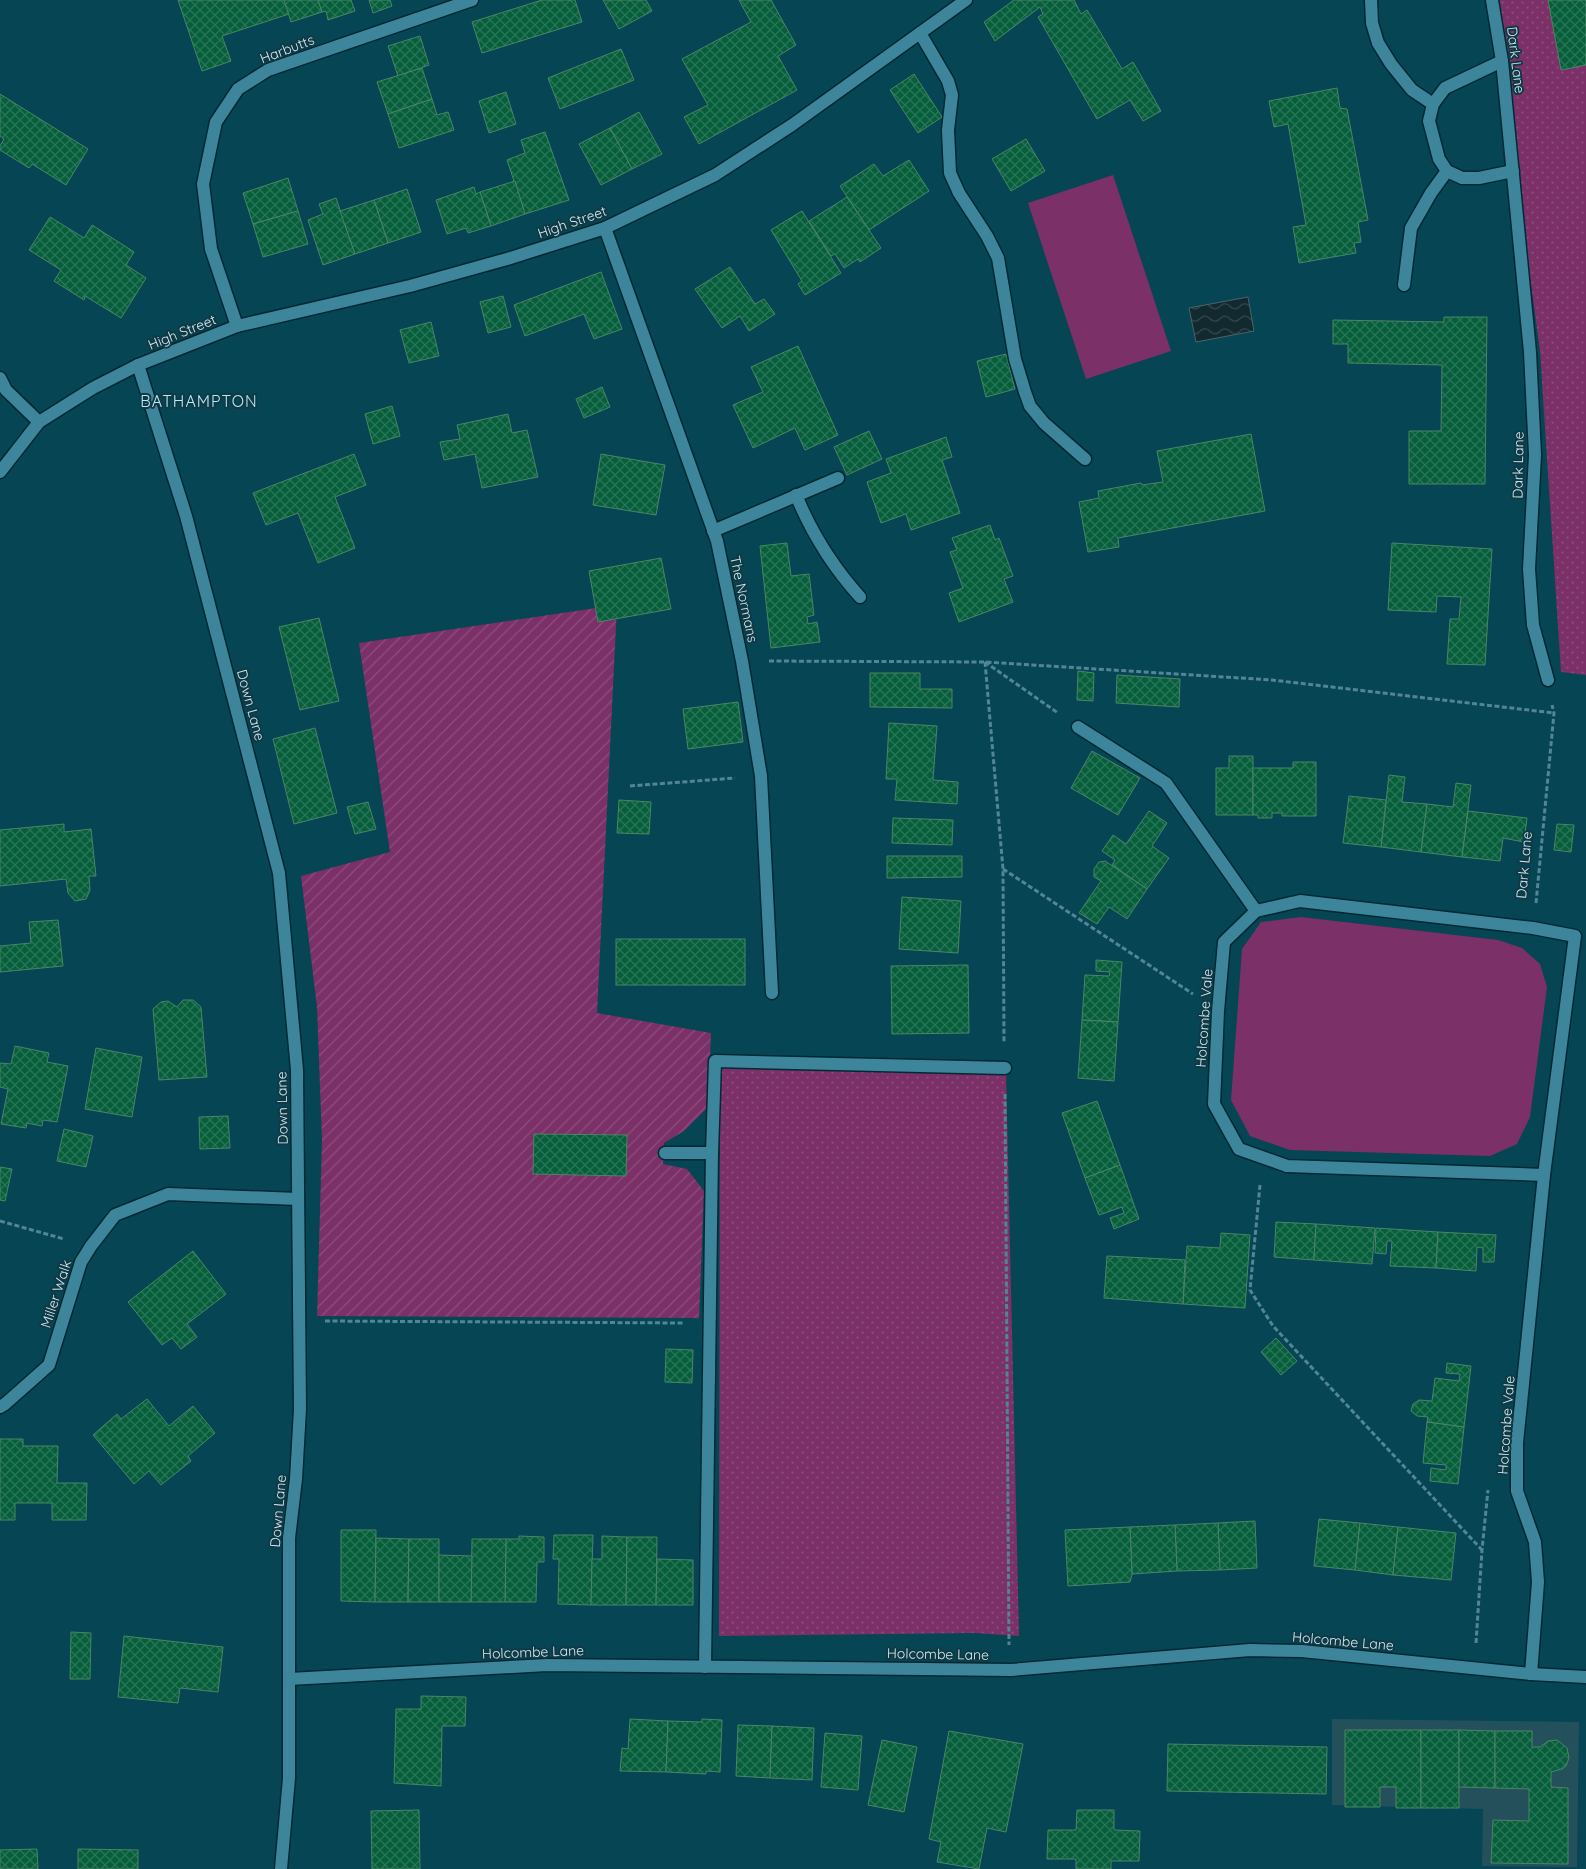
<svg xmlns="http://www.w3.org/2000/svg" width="1586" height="1869" viewBox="0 0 1586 1869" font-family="Quicksand,sans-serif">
	<defs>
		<pattern id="park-dots" width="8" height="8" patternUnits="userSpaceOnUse" patternTransform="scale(1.25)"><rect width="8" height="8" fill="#7b3067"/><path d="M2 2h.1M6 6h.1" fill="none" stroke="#8c4e7e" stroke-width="1.8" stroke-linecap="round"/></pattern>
		<pattern id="garden-furrows" width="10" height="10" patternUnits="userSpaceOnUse" patternTransform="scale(1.25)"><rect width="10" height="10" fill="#7b3067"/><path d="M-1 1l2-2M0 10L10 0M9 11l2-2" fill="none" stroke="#8c4e7e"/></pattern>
		<pattern id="water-waves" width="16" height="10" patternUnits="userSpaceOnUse" patternTransform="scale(1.25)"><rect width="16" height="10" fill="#132930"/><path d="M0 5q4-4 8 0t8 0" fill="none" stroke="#34484f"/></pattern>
		<pattern id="building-cross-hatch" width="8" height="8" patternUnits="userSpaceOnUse" patternTransform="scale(1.25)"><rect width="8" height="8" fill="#065e3b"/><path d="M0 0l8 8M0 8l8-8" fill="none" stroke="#297558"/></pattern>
	</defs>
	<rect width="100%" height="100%" fill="#064554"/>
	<polygon fill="#24505c" points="1332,1719 1579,1722 1577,1867 1482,1866 1483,1809 1332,1805"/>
	<g fill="#7b3067">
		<polygon points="1113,175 1171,351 1086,379 1028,203"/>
		<polygon points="1301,917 1498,940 1522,948 1540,964 1547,987 1530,1117 1517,1144 1490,1156 1290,1150 1250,1136 1231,1100 1242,949 1261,922"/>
	</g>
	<g fill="url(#park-dots)">
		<polygon points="1493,0 1586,0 1586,675 1561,672 1540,351"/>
		<polygon points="720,1061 1006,1072 1019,1636 975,1633 719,1636"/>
	</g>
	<polygon fill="url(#garden-furrows)" points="617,605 597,1013 711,1033 708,1107 684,1131 664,1143 663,1164 687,1169 704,1191 699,1318 317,1316 322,1140 317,1007 301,876 390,852 359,643"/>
	<polygon fill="url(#water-waves)" stroke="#4a646c" points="1248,297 1254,331 1196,342 1189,308"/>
	<g fill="url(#building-cross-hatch)" stroke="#4a8566">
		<polygon points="178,0 284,0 289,14 222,36 231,61 202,71"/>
		<polygon points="284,0 318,0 322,12 291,22"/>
		<polygon points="318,0 351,0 355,11 328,20 326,11 322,12"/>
		<polygon points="369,0 390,0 392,6 373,13"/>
		<polygon points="542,0 575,0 582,22 482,53 472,22"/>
		<polygon points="603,0 646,0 652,11 619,29"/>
		<polygon points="739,0 771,0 796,45 778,56 797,90 699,144 684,117 708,105 682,59 751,22"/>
		<polygon points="1014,0 1074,0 1081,14 1087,10 1122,69 1133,62 1161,111 1143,121 1130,100 1097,119 1038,17 1043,14 1040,7 995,41 984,22"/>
		<polygon points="1548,0 1586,0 1586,65 1561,70"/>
		<polygon points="420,36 429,65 398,76 388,46"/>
		<polygon points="621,49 634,80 560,109 548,78"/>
		<polygon points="422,68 432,99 388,114 377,82"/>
		<polygon points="914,74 942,117 918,133 890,90"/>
		<polygon points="1337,88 1340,108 1347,109 1368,220 1358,222 1361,242 1354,243 1356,253 1299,263 1293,227 1306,225 1288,124 1274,127 1269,101"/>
		<polygon points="506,92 516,124 489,133 479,101"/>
		<polygon points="0,94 88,149 66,185 32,164 29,168 0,150 0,146 4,139 0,136"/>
		<polygon points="432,99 437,115 448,112 454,130 399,148 388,114"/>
		<polygon points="639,112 662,154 632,169 610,128"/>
		<polygon points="610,128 632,169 601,185 579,144"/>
		<polygon points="545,132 569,200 525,214 507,160 525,153 521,140"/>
		<polygon points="1026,139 1045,171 1011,191 992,159"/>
		<polygon points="909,160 929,191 869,230 840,186 874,164 883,176"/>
		<polygon points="288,178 298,211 253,224 243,193"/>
		<polygon points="515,181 525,214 491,226 480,192"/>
		<polygon points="474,187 476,194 480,192 491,226 468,233 466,228 447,234 436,200"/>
		<polygon points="407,189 421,232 388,243 374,200"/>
		<polygon points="847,197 881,248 860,262 858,259 844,268 835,254 831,256 809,221"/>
		<polygon points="336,198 355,254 323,265 308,220 323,214 319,204"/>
		<polygon points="374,200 388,243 355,254 340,211"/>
		<polygon points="298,211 308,244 263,257 253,224"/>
		<polygon points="802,211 841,273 805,295 798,284 802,281 771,230"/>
		<polygon points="50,217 84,238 92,225 134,252 126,265 146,278 121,318 85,296 84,300 54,281 61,270 29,250"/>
		<polygon points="730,267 755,304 764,299 775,314 749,331 740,316 722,328 695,289"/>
		<polygon points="601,272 622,329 594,339 584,314 525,336 514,305"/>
		<polygon points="503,296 511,327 488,333 480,302"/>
		<polygon points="1444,317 1487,317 1485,484 1409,484 1409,431 1441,431 1442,365 1348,363 1348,344 1333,344 1333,320 1444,322"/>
		<polygon points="431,322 439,356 409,363 400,330"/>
		<polygon points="798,346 838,435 805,450 795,428 753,448 733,405 763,392 751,367"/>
		<polygon points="1006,354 1015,389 986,397 977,361"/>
		<polygon points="602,387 610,407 584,418 576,399"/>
		<polygon points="392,406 400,436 373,444 365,414"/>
		<polygon points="508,414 512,433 527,430 538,477 482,488 475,454 444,460 440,442 460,439 457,425"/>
		<polygon points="869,431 882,459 847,475 834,447"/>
		<polygon points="1251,434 1265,511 1118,538 1119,547 1088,552 1079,502 1099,498 1098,491 1141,483 1142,485 1163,482 1157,451"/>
		<polygon points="946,437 952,457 942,460 960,513 911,530 906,514 881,523 867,482 891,473 886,459"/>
		<polygon points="354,454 366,485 335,497 355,548 318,563 298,513 266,525 253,493"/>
		<polygon points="601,454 665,465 656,515 593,505"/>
		<polygon points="990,525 995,540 999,538 1013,576 1004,579 1013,602 959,622 949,593 963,588 950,552 957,550 952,538"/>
		<polygon points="787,543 791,576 809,574 814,615 807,617 808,624 817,622 820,642 771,648 760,546"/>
		<polygon points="1392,543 1492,549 1485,665 1447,664 1450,619 1459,619 1461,597 1437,596 1436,612 1388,610"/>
		<polygon points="661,558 671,609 598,622 589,571"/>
		<polygon points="319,618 339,701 300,710 279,627"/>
		<polygon points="1078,671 1094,673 1093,701 1077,700"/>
		<polygon points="870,673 920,673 920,689 952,689 952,708 870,707"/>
		<polygon points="1117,675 1180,679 1179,707 1116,703"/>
		<polygon points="738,702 743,742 688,749 683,709"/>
		<polygon points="889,723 937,726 933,780 958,782 957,804 895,800 897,779 886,779"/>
		<polygon points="315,728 337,813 294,824 273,739"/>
		<polygon points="1092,751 1140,778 1118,815 1071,788"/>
		<polygon points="1229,756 1253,756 1253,815 1216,815 1216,768 1229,768"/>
		<polygon points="1293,762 1316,762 1316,816 1282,816 1282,813 1272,813 1272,818 1258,818 1258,815 1253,815 1253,768 1293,768"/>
		<polygon points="1389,775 1405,777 1402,802 1427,804 1421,852 1381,847"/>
		<polygon points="1456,783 1471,785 1462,857 1421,852 1427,804 1453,807"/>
		<polygon points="1349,796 1386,800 1381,847 1343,843"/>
		<polygon points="619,800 651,802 649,834 617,833"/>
		<polygon points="368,802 376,829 355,834 347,807"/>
		<polygon points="1149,811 1167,823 1152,846 1169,858 1147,889 1112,865 1115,860 1102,851 1113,835 1126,844"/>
		<polygon points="1468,811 1527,818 1524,842 1503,838 1500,861 1462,857"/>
		<polygon points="893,818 953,820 952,845 892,843"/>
		<polygon points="64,824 64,832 91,829 96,876 89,876 90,890 86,899 75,901 68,893 66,879 0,886 0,830"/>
		<polygon points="1557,824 1574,825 1571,852 1554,850"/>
		<polygon points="887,856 962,856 962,877 887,878"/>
		<polygon points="1105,861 1147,889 1127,919 1109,907 1097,924 1079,913 1101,881 1094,877 1094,869 1099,862"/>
		<polygon points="902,897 961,901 958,953 899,949"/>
		<polygon points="58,920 63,966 0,972 0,946 31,943 29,922"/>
		<rect x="616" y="939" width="129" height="46"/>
		<polygon points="1096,960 1122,962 1118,1022 1082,1020 1085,975 1109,976 1110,972 1096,971"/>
		<polygon points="968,965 969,1033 892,1034 891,966"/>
		<polygon points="183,1000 193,1000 201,1007 207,1077 159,1080 153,1009 161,1002 168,1001 177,1007"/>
		<polygon points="1082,1020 1118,1022 1114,1081 1078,1078"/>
		<polygon points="15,1046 49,1053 47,1062 68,1066 57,1122 43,1120 42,1126 27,1123 26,1128 1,1124 8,1089 0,1087 0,1063 11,1064"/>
		<polygon points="96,1048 142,1057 132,1117 85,1109"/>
		<polygon points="1097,1101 1120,1165 1085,1178 1062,1113"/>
		<polygon points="228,1116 230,1148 200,1149 199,1117"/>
		<polygon points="64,1129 93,1136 86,1167 57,1161"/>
		<polygon points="534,1134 627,1135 626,1176 533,1174"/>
		<polygon points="1120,1165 1139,1219 1114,1229 1110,1218 1124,1213 1122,1207 1099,1215 1085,1178"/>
		<polygon points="0,1167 12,1169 5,1201 0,1200"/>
		<polygon points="1276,1222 1316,1224 1314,1260 1274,1257"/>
		<polygon points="1316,1224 1375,1228 1372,1264 1314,1260"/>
		<polygon points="1376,1228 1438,1232 1436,1268 1390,1266 1392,1241 1387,1241 1386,1254 1375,1253"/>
		<polygon points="1438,1232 1496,1235 1494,1262 1483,1262 1483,1248 1477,1247 1476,1271 1436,1268"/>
		<polygon points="1221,1233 1250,1235 1245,1308 1183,1304 1187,1246 1220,1248"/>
		<polygon points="193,1251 226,1294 187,1324 197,1337 181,1349 172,1338 162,1345 128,1302"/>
		<polygon points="1107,1256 1185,1260 1183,1304 1104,1298"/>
		<polygon points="1276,1338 1297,1361 1281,1375 1261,1352"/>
		<polygon points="666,1349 693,1350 692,1383 665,1382"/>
		<polygon points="1447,1363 1471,1366 1464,1427 1427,1422 1428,1417 1417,1416 1411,1411 1413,1404 1419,1400 1432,1401 1435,1378 1459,1381 1460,1374 1446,1373"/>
		<polygon points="147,1399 169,1426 193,1406 215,1433 188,1456 191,1461 161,1485 149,1471 134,1484 93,1435 117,1414 121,1419"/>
		<polygon points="1427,1422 1464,1427 1458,1484 1430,1481 1431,1468 1446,1470 1446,1465 1423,1463"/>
		<polygon points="0,1439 23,1439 23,1446 58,1446 57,1483 87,1483 86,1520 52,1520 52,1503 15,1503 15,1520 0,1520"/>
		<polygon points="1319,1519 1360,1523 1355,1570 1314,1566"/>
		<polygon points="1255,1521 1257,1568 1220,1570 1218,1523"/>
		<polygon points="1218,1523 1220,1570 1177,1571 1175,1525"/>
		<polygon points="1360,1523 1398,1527 1393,1575 1355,1570"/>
		<polygon points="1175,1525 1177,1571 1132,1574 1130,1527"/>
		<polygon points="1130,1527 1132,1574 1130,1582 1068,1586 1065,1530"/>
		<polygon points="1398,1527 1456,1533 1451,1580 1393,1575"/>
		<polygon points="341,1530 376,1530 375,1602 341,1601"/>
		<polygon points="554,1535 593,1535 591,1605 558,1604 559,1559 553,1559"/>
		<polygon points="519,1536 544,1537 544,1562 537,1562 536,1602 505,1602 506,1539 519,1539"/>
		<polygon points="602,1536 627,1537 626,1605 591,1605 592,1559 602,1559"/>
		<polygon points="627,1537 657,1537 656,1605 626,1605"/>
		<polygon points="376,1538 409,1539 408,1602 375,1602"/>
		<polygon points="409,1539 439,1539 439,1602 408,1602"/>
		<polygon points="472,1539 506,1539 505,1602 471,1602"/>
		<polygon points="439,1555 472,1556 471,1602 439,1602"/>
		<polygon points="657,1559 693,1560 693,1605 656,1605"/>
		<polygon points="71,1632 91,1633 90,1679 70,1679"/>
		<polygon points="124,1636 223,1647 218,1692 180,1688 178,1703 118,1697"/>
		<polygon points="421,1696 466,1697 465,1726 442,1726 441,1786 394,1783 396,1709 421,1709"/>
		<polygon points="630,1719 668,1721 666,1772 620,1771 622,1748 628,1749"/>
		<polygon points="702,1719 722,1720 720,1772 706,1771 706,1774 666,1772 668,1721 702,1722"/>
		<polygon points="738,1725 772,1726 770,1778 736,1776"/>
		<polygon points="772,1726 814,1728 812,1780 770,1778"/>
		<polygon points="1345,1730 1421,1730 1421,1808 1396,1808 1396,1787 1380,1787 1380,1807 1345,1807"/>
		<rect x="1421" y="1730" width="38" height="78"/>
		<polygon points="1459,1730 1495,1731 1495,1788 1459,1787"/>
		<polygon points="949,1731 1023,1744 1006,1832 987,1828 979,1869 937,1862 941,1842 929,1839"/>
		<polygon points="1495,1731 1532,1731 1532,1747 1540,1747 1548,1741 1557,1740 1567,1748 1569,1758 1566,1766 1562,1769 1551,1772 1551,1787 1568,1788 1568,1864 1491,1863 1493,1820 1529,1821 1529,1789 1495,1788"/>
		<polygon points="825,1733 862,1736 858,1790 821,1787"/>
		<polygon points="882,1740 917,1747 904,1812 868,1805"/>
		<polygon points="1168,1744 1327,1747 1326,1794 1167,1791"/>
		<polygon points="419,1810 420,1869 372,1869 371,1811"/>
		<polygon points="1077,1810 1114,1810 1114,1830 1140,1831 1139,1861 1111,1861 1111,1869 1076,1869 1076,1859 1047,1859 1048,1830 1076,1830"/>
		<polygon points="37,1849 38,1869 0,1869 0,1850"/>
		<polygon points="78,1849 138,1850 138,1869 78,1869"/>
	</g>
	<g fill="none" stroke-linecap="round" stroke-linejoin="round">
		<defs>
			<g id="service">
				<polyline points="1371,0 1372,23 1378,43 1391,64 1412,90 1433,104"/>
				<polyline points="920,33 948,81 952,95 948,130 950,173 959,193 987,236 998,258 1015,359 1025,392 1030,406 1044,423 1085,459"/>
				<polyline points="1502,61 1445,88 1433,104 1429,121 1439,159 1447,171 1462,178 1479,178 1513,171"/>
				<polyline points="1404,285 1411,228 1431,193 1447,171"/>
				<path d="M 796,495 C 812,534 832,566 860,597"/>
				<polyline points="713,531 838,478"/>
				<polyline points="1078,727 1166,783 1256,911"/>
				<polyline points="665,1153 712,1153 705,1667"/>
				<polyline points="712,1153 715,1061 1005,1068"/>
			</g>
			<g id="minor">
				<polyline points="1492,0 1502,61 1530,352 1535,455 1529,569 1533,625 1548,680"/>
				<polyline points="605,228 717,541 742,661 761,776 772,993"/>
				<polyline points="237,326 211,249 203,184 216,122 238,89 268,70 472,0"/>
				<polyline points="138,365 186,516 279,873 297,1070 300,1409 296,1479 289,1538 289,1778 281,1869"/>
				<polyline points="0,378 6,390 39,422"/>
				<polyline points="0,472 39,422 93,388 138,365 237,326 410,286 507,259 605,228 715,175 792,125 966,0"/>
				<polygon points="1300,901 1533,928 1575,936 1544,1175 1287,1166 1239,1149 1214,1104 1218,1011 1224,942 1256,911"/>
				<polyline points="0,1407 5,1404 49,1365 81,1262 91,1246 115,1215 168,1194 298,1199"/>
				<polyline points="1531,1674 1538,1582 1535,1542 1517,1491 1517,1443 1544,1175"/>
				<polyline points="289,1679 547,1665 1011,1670 1250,1650 1302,1651 1531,1674 1586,1677"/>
			</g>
		</defs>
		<use href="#service" stroke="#002934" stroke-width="15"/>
		<use href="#minor" stroke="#002934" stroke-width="15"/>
		<g stroke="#528694" stroke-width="3" stroke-dasharray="5 2.5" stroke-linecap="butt">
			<polyline points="769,661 985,662 1272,680 1554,713"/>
			<polyline points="985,662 1003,869 1004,1042"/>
			<polyline points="985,662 1058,713"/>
			<polyline points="630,786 735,778"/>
			<polyline points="1003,869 1193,994"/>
			<polyline points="1536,903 1554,713 1552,705"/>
			<polyline points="1005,1094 1009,1645"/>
			<polyline points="1260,1185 1250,1290 1273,1326 1482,1550"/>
			<polyline points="0,1221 64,1239"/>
			<polyline points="325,1321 683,1323"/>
			<polyline points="1476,1643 1482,1550 1488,1490"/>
		</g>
		<use href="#service" stroke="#3d859a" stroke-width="12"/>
		<use href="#minor" stroke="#3d859a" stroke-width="12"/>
	</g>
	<g text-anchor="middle" stroke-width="4" stroke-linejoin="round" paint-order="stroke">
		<g font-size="14" fill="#caecf8" stroke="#123943">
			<text transform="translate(287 49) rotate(-21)" y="5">Harbutts</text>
			<text transform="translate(1516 60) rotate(83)" y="5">Dark Lane</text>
			<text transform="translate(572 222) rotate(-19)" y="5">High Street</text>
			<text transform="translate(182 332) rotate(-22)" y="5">High Street</text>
			<text transform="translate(1518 465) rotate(-89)" y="5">Dark Lane</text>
			<text transform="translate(744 599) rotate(78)" y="5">The Normans</text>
			<text transform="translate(251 705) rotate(75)" y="5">Down Lane</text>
			<text transform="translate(1524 865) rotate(-85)" y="5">Dark Lane</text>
			<text transform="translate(1204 1018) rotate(-86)" y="5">Holcombe Vale</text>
			<text transform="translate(282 1108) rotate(-91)" y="5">Down Lane</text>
			<text transform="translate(56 1294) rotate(-72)" y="5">Miller Walk</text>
			<text transform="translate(1506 1425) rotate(-86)" y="5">Holcombe Vale</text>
			<text transform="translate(278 1511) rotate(-85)" y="5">Down Lane</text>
			<text transform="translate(1343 1641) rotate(5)" y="5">Holcombe Lane</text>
			<text transform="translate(533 1652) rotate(-2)" y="5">Holcombe Lane</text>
			<text transform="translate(938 1654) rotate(1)" y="5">Holcombe Lane</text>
		</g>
		<g font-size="16" letter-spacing="1" fill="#b3ecfe" stroke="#123943">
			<text x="199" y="407">BATHAMPTON</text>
		</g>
	</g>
</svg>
